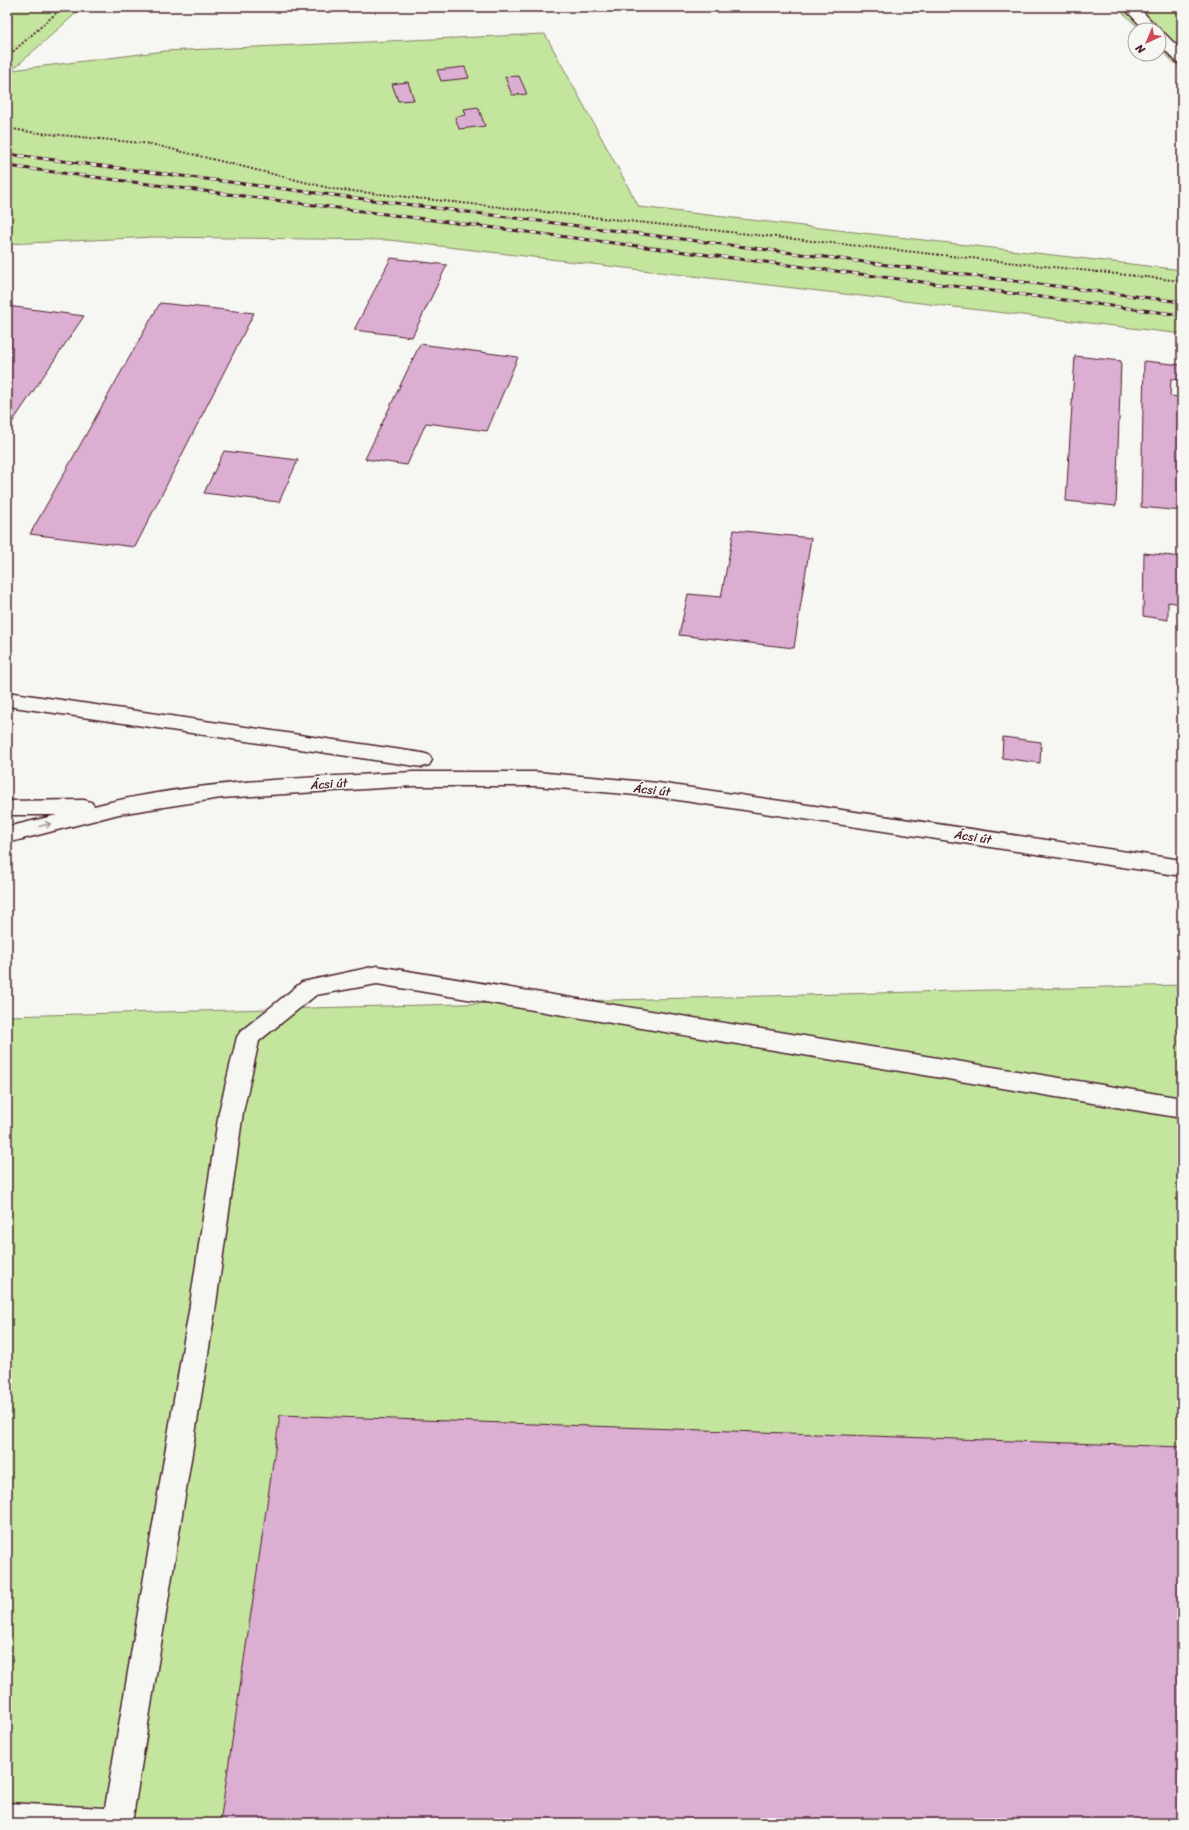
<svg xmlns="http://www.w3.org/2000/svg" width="1189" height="1830" viewBox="0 0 1189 1830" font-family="Sriracha,sans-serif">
	<rect width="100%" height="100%" fill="#f6f6f2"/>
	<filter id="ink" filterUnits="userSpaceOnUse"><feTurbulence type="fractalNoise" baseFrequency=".025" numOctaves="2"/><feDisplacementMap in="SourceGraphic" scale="8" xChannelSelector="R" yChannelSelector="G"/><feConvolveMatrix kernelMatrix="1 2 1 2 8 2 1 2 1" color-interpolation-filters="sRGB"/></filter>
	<g filter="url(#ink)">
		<g fill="#c4e59e" stroke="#878264">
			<polygon points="7,7 83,7 12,70 165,51 545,34 639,207 1182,270 1182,334 389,240 155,237 7,244"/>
			<polygon points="1117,7 1182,7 1182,70 1159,48 1159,30 1141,30"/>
			<polygon points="1182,985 1182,1823 7,1823 7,1016"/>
		</g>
		<g fill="#dbaed2" stroke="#4a1f2b">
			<polygon points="465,67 469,78 441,81 437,70"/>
			<polygon points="519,76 527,94 512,95 505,77"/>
			<polygon points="408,82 414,100 398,101 392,84"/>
			<polygon points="478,107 485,126 459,129 455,117 466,115 464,109"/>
			<polygon points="391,258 447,265 412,337 354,330"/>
			<polygon points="160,303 254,313 135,547 30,534"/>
			<polygon points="7,306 84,316 7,430"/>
			<polygon points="420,344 518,357 487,431 426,423 407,465 365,459"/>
			<polygon points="1075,356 1121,361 1116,506 1066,501"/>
			<polygon points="1144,361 1182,365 1182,380 1171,379 1170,396 1182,397 1182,511 1141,507"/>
			<polygon points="224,451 298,460 279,502 204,493"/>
			<polygon points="734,530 811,538 794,648 679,635 688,594 721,597"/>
			<polygon points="1144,553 1182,557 1182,604 1168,602 1168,620 1143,616"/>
			<polygon points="1003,737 1041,742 1040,763 1002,758"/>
			<polygon points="280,1415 1182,1447 1182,1823 220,1823"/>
		</g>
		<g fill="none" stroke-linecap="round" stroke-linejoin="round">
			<defs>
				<g id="minor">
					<polygon points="1123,7 1138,7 1160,30 1159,31 1159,30 1145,30"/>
					<polygon points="1159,32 1164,33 1182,51 1182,63 1177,62 1159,44"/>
					<polygon points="7,692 422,753 429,755 432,760 429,765 422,767 7,706"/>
					<polygon points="377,966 1182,1098 1182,1118 377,984 316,995 259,1041 243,1112 215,1311 132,1823 7,1823 7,1803 105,1808 189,1311 219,1112 237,1037 241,1031 302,982"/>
				</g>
				<path id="major" d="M 413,772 L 536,772 L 658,783 L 1182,860 L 1182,876 L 658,797 L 536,786 L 413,786 L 221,798 L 119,814 L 7,843 L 7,827 L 57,815 L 7,815 L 7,801 L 84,800 L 91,802 L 94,806 C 198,780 306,778 413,772 Z"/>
			</defs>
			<use href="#minor" stroke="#4a1f2b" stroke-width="3"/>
			<use href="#major" stroke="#4a1f2b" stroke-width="3"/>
			<g stroke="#4a1f2b" stroke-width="2" stroke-dasharray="2 2" stroke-linecap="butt">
				<polyline points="7,57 63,7"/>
				<polyline points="7,128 30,132 151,144 333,189 1182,281"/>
			</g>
			<use href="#minor" fill="#f6f6f2" fill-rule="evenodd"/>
			<use href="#major" fill="#f6f6f2" fill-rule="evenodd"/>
			<defs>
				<g id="rail">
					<polyline points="7,154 1182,302"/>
					<polyline points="7,166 1182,315"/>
				</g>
			</defs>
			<use href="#rail" stroke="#4a1f2b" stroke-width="3"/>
			<use href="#rail" stroke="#f6f6f2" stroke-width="2" stroke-dasharray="6" stroke-linecap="butt"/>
		</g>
		<defs><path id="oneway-shaft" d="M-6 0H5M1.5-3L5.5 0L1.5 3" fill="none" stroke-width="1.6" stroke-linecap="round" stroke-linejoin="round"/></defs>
		<use stroke="#a99598" href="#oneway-shaft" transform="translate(45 825) rotate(-14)"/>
	</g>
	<g text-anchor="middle" stroke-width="3" stroke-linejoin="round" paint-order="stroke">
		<g font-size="12" fill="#4a1f2b" stroke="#f6f6f2">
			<text transform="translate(329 784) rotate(-4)" y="4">Ácsi út</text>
			<text transform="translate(652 790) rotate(6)" y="4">Ácsi út</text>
			<text transform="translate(973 837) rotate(9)" y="4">Ácsi út</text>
		</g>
	</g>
	<rect width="1189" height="1830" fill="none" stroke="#f6f6f2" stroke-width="24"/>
	<rect x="12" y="12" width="1165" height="1806" fill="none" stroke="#4a1f2b" stroke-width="1.5" filter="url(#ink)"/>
	<g transform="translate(1147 42) rotate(224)"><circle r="19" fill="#f6f6f2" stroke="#b1a0a2"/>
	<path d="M0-3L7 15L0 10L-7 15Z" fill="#d1495b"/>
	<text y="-6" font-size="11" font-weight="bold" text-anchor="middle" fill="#4a1f2b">N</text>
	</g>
</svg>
